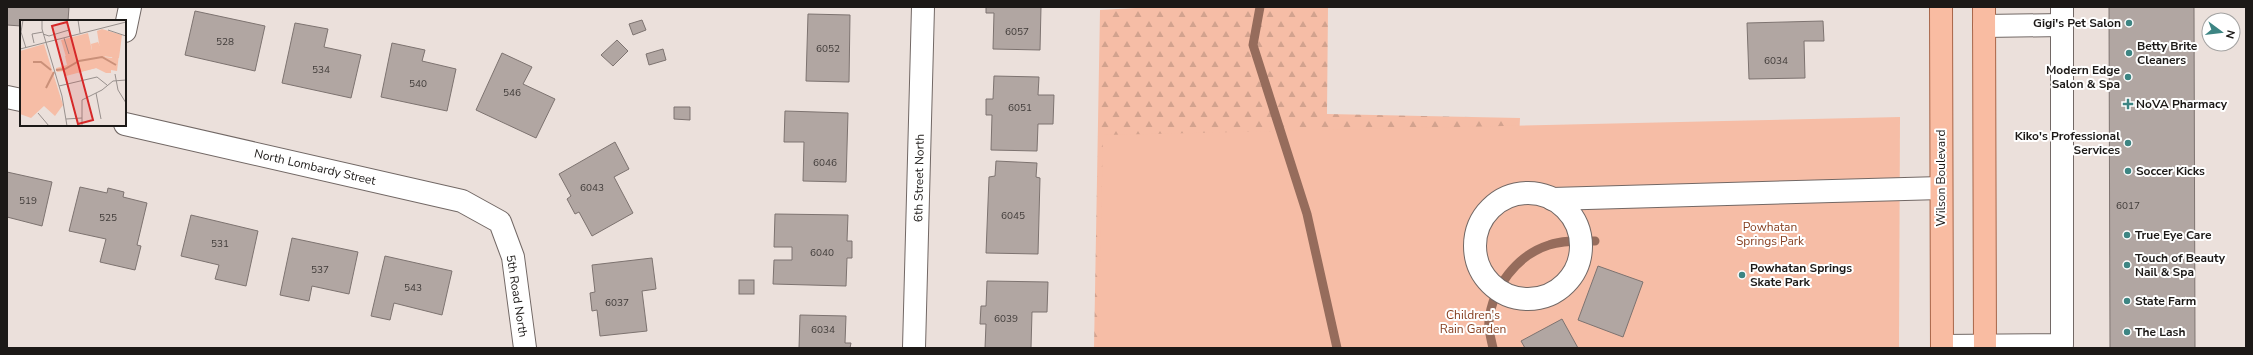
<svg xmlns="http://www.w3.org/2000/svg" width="2253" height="355" viewBox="0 0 2253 355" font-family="'Nunito Sans',sans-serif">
	<defs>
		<pattern id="forest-firs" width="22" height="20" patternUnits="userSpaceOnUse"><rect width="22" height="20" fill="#f6bda6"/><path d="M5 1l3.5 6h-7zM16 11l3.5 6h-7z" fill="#d2a28e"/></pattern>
	</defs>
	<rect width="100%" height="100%" fill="#ebe0db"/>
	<polygon fill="url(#forest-firs)" points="1154,7 1328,7 1327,114 1520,118 1519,140 1468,348 1094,348 1100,10"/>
	<polygon fill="#f6bda6" points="1900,117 1899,348 1098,348 1103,135"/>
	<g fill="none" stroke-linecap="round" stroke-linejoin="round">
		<g stroke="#966c5c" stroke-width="9">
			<polyline points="1260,7 1253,45 1307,214 1337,348"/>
			<path d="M 1493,348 C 1491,339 1488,329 1489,321 C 1492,288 1517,255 1549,245 C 1563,240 1580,241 1595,241"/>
		</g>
	</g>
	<g fill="#b1a6a2" stroke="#7d7370">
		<polygon points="7,7 69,7 68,21 21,21 21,26 7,25"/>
		<polygon points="986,7 1041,7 1040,50 993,49 994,13 986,13"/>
		<polygon points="2109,7 2194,7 2195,348 2110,348"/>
		<polygon points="195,11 265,26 255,71 185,55"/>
		<polygon points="808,14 850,15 849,82 806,81"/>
		<polygon points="642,20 646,30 633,35 629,24"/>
		<polygon points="1823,21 1824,41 1804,41 1805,78 1749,79 1747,23"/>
		<polygon points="295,23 328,29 324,47 361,55 351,98 282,83"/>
		<polygon points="617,40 628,51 613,66 601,55"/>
		<polygon points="392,43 425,50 422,61 456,69 447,111 381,97"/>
		<polygon points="663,49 666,60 649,65 646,54"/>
		<polygon points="502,53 532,67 523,84 555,99 536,138 476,110"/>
		<polygon points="994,76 1039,77 1038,95 1054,95 1053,124 1038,124 1037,151 991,150 992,115 986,115 986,99 993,99"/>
		<polygon points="674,107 690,107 690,120 674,119"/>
		<polygon points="785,111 848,113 846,182 803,181 804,142 784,142"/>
		<polygon points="615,142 629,169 614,177 633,213 592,236 579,212 575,214 567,199 571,196 559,174"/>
		<polygon points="996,161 1037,163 1036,177 1040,178 1038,254 986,253 989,177 995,176"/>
		<polygon points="7,172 52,182 42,226 7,217"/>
		<polygon points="80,187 107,193 108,188 124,192 123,197 147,203 137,245 141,246 135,270 100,262 106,239 69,231"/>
		<polygon points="775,214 848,215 847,241 852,241 852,258 847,258 846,286 773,284 774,260 792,260 792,247 774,247"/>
		<polygon points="191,215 258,231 246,286 215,279 219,265 181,256"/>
		<polygon points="292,238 358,252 349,294 312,286 309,301 280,295"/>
		<polygon points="385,256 452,271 442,315 394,303 390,320 371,316"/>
		<polygon points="652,258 656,289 642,291 647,331 600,336 597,310 592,311 590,293 595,292 592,265"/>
		<polygon points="1598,266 1643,282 1623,337 1578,320"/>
		<rect x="739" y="280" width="15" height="14"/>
		<polygon points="987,281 1048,282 1047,312 1032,312 1031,348 985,348 986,324 980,324 981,306 986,306"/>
		<polygon points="800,315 846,316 845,343 851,343 850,348 799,348"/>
		<polygon points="1562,319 1578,348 1525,348 1521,341"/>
	</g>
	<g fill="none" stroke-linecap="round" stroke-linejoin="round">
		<defs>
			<g id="minor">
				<polyline points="1984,26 2062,25"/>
				<polyline points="125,31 130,7"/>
				<polyline points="7,97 21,100"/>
				<polyline points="125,124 462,201 500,222 513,257 525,348"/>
				<circle cx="1528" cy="246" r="53"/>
				<polyline points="1552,199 1941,188"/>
				<polyline points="1942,346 2062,345 2062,7"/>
				<polyline points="914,348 923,7"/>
			</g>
			<g id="major">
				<polyline points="1941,7 1942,348"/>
				<polyline points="1984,7 1985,348"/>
			</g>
		</defs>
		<use href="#minor" stroke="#726865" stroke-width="24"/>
		<use href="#major" stroke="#a96649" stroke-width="24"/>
		<use href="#minor" stroke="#fff" stroke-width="22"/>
		<use href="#major" stroke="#f9bca2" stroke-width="22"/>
	</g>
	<g fill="#3d8583" stroke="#fff" stroke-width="1.5">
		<circle cx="2129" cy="23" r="4"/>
		<circle cx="2129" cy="53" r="4"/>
		<circle cx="2128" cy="77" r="4"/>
		<path d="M2126 98h4v4h4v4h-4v4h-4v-4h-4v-4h4z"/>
		<circle cx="2128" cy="143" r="4"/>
		<circle cx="2128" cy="171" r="4"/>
		<circle cx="2127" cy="235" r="4"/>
		<circle cx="2127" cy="265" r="4"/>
		<circle cx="1742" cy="275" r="4"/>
		<circle cx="2127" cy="301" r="4"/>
		<circle cx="2127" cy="332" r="4"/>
	</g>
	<g text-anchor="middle" stroke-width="4" stroke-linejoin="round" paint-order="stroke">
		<g font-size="10" fill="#413c3a">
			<text x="1017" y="35">6057</text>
			<text x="225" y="45">528</text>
			<text x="828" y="52">6052</text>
			<text x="1776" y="64">6034</text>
			<text x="321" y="73">534</text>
			<text x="418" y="87">540</text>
			<text x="512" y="96">546</text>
			<text x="1020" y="111">6051</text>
			<text x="825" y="166">6046</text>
			<text x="592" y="191">6043</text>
			<text x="28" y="204">519</text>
			<text x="2128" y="209">6017</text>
			<text x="1013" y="219">6045</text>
			<text x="108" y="221">525</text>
			<text x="220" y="247">531</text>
			<text x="822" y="256">6040</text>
			<text x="320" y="273">537</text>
			<text x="413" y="291">543</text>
			<text x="617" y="306">6037</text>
			<text x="1006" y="322">6039</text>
			<text x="823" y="333">6034</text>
		</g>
		<g font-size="12" font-weight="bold" fill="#1c1917" stroke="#fff" text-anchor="start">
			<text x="2121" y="27" text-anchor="end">Gigi's Pet Salon</text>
			<text x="2137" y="50">Betty Brite<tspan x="2137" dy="14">Cleaners</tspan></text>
			<text x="2120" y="74" text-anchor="end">Modern Edge<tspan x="2120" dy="14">Salon &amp; Spa</tspan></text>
			<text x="2136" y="108">NoVA Pharmacy</text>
			<text x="2120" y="140" text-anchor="end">Kiko's Professional<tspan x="2120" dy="14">Services</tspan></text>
			<text x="2136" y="175">Soccer Kicks</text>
			<text x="2135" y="239">True Eye Care</text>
			<text x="2135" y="262">Touch of Beauty<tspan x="2135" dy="14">Nail &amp; Spa</tspan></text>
			<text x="1750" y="272">Powhatan Springs<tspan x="1750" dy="14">Skate Park</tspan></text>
			<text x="2135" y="305">State Farm</text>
			<text x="2135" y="336">The Lash</text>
		</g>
		<g font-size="12" fill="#1c1917" stroke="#fff">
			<text transform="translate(315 167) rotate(13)" y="4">North Lombardy Street</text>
			<text transform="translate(919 178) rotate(-89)" y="4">6th Street North</text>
			<text transform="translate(1941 178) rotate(-90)" y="4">Wilson Boulevard</text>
			<text transform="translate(517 296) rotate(81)" y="4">5th Road North</text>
		</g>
		<g font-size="12" fill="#874021" stroke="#fff">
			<text x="1770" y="231">Powhatan<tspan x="1770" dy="14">Springs Park</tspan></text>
			<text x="1473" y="319">Children's<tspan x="1473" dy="14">Rain Garden</tspan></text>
		</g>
	</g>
	<g transform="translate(20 20)">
		<rect width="106" height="106" fill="#ebe0db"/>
		<path d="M 78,22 L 85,37 L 92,38 L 94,32 L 99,34 L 97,51 L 91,50 L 91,53 L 86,53 L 76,48 L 46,56 L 44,51 L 37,52 L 36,48 L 47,45 L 45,36 L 72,31 L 71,24 Z" fill="#f6bda6"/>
		<path d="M 82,9 L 102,15 L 99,38 L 81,36 L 77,11 ZM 68,13 L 76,48 L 51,54 L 41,20 ZM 24,24 L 43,85 L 35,96 L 24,86 L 11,98 L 0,94 L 0,31 Z" fill="#f6bda6"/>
		<path fill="none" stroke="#ca9079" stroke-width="2" d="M 13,42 L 21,42 L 31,50M 36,50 L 45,49 L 59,41 L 82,37 L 96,45M 26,68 L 34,52"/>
		<path fill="none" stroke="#98908d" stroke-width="1" d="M 3,0 L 1,12 L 6,28M 22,0 L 22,9 L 42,76 L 47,106M 58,0 L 60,13M 88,10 L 106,16M 23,14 L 29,16 L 49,10 L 50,16M 44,18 L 49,34M 14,23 L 12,14 L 23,12M 0,29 L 106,2M 95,54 L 98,70 L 106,83M 39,66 L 77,57 L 87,65M 76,73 L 81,99M 18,93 L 29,106M 46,99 L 62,98M 62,106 L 62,80 L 82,70 L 93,61 L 106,60"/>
		<path fill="#d62828" fill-opacity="0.15" stroke="#d62828" stroke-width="2" d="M 47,2 L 73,100 L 58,104 L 32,6 Z"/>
		<rect width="106" height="106" fill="none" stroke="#1c1917" stroke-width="2"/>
	</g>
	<rect width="2253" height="355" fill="none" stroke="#1c1917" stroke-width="16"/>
	<g transform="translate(2221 32) rotate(105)"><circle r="19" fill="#ffffff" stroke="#a4a3a2"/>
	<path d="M0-3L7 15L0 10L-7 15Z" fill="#3d8583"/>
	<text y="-6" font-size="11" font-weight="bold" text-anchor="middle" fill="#1c1917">N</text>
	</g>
</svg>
